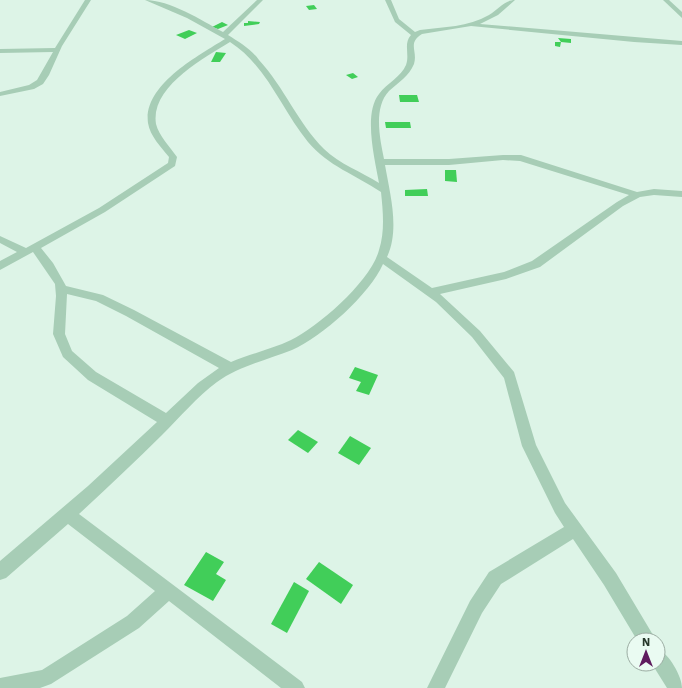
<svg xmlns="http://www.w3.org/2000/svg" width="682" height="688" viewBox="0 0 682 688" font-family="'Work Sans',sans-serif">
	<rect width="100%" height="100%" fill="#ddf4e7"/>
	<g fill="#41ce59">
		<polygon points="314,5 317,9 309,10 306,6"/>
		<polygon points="248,21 260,22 259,24 244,26 244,23 248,23"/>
		<polygon points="222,22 228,25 218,29 212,27"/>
		<polygon points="189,30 197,33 185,39 176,35"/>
		<polygon points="558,38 571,39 571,43 561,42 560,47 555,46 555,42 561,42"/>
		<polygon points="216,52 226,53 220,62 211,62"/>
		<polygon points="353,73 358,77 352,79 346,75"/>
		<polygon points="399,95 417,95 419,102 400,102"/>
		<polygon points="385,122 410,122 411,128 386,128"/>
		<polygon points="445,170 456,170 457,182 445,181"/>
		<polygon points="427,189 428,196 405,196 405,190"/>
		<polygon points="355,367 378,375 369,395 356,391 361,382 349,378"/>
		<polygon points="298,430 318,442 308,453 288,440"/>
		<polygon points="350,436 371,448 359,465 338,453"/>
		<polygon points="206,552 224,562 216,574 226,580 213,601 184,585"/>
		<polygon points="319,562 353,585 341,604 306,579"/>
		<polygon points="294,582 309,591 287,633 271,624"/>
	</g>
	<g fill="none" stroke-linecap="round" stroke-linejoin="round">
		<g fill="#a7cdb6" fill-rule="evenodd">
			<polygon points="85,0 91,0 62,46 49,75 43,84 34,89 0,96 0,92 29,85 37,80 53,52 0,53 0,49 55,48"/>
			<path d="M 145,0 C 170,0 201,20 223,32 L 257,0 L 263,0 L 228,35 C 239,42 251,49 259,60 C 284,87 298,123 324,149 C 339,164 362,172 379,183 C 375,160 363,114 379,94 C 387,83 401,77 406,65 C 410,54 403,44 411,35 L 395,22 L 385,0 L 391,0 L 399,19 L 415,32 L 420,30 C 444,27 468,27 489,15 C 498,10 504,0 515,0 L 498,15 L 480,24 L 682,41 L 682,45 L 634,42 L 471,26 L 422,34 C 407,43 418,51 414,64 C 409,76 398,83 389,91 C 373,108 380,139 384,159 L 449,159 L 503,155 L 521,155 L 637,192 L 654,189 L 682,191 L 682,197 L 654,195 L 640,197 L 623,206 L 540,267 L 506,279 L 440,294 L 480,331 L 514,372 L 536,445 L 565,503 L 616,573 L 656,640 L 637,640 L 604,585 L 573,539 L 501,584 L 482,613 L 445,688 L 427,688 L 470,601 L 489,572 L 564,527 L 555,513 L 522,446 L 504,378 L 472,337 L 436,302 L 383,264 C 370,294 322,337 292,350 C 267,360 239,366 217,382 C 197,397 180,417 162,435 C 135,462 107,488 79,514 L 302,682 L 305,688 L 281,688 L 169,601 L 139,628 L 51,684 L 40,688 L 0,688 L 0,678 L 42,670 L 127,616 L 155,591 L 68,524 L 6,578 L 0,580 L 0,561 L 88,486 L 157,422 L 88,380 L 63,357 L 53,334 L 56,296 L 55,284 L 33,252 L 0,270 L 0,261 L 17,252 L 0,243 L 0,236 L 26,248 L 99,208 L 168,163 L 169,157 C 161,147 150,136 148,123 C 143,85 198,56 225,39 L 187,18 ZM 230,42 C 267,66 281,109 308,142 C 328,166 356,175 381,192 C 383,212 385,231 379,250 C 371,281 319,326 291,340 C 272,349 250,354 231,362 L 134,310 L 103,295 L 66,286 L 53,263 L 41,248 L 105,212 L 175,166 L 177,157 C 170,147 159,136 156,124 C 150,87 204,58 230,42 ZM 503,160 L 520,161 L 629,195 L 617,202 L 532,261 L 504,272 L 432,288 L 387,257 C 400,229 390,194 385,165 L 449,165 ZM 67,294 L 96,301 L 126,316 L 219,368 L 198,383 L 166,413 L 96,372 L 72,351 L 65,334 Z"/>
			<polygon points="663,0 669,0 682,12 682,18"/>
			<path d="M 658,649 C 669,654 682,676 682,688 L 667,688 L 652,664 L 658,664 Z"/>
		</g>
	</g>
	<g transform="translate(646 652)"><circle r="19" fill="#eafbf2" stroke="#9cada3"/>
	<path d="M0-3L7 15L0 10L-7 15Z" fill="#5e1b5e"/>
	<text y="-6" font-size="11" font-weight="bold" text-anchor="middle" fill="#28392c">N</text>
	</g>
</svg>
